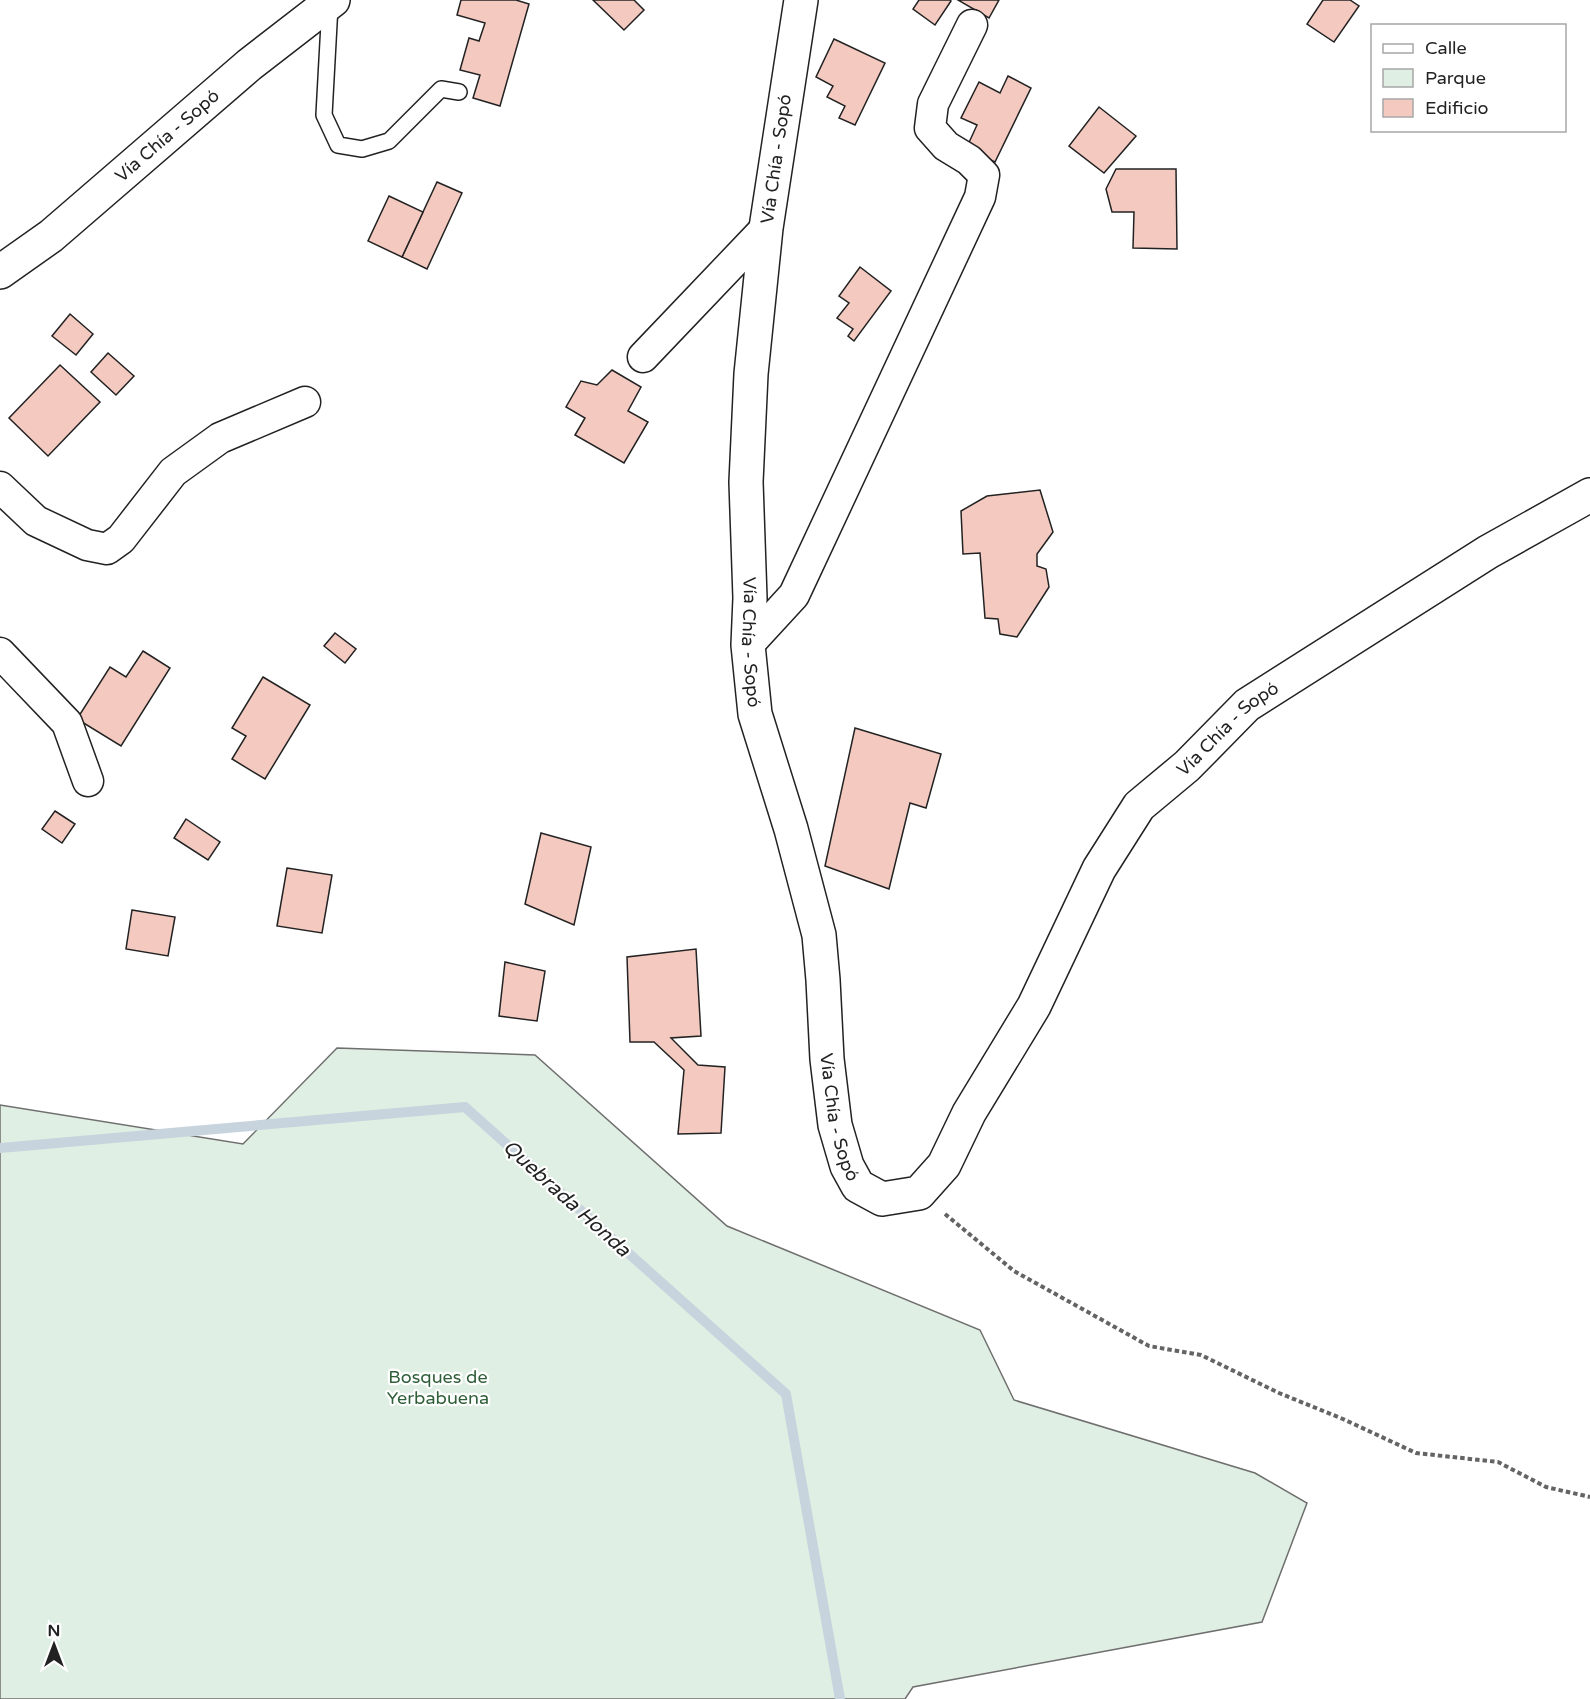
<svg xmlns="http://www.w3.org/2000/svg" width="1590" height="1699" viewBox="0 0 1590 1699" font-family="'Varela Round',sans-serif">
	<rect width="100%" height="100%" fill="#fff"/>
	<polygon fill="#e0efe3" stroke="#6f6f6f" stroke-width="1.5" points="337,1048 535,1055 727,1226 980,1330 1014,1400 1255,1473 1307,1503 1262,1622 913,1687 905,1699 0,1699 0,1105 243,1144"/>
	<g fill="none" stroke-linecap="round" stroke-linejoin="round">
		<polyline stroke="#c7d3dd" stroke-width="10" points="0,1148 465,1107 786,1394 840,1699"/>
	</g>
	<g fill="#f3c9c0" stroke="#222" stroke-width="1.5">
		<polygon points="461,0 516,0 529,4 500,106 473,98 480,75 460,70 469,38 479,41 485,23 457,15"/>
		<polygon points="593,0 634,0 644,10 624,30"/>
		<polygon points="919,0 950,0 951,1 935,25 913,9"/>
		<polygon points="958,0 999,0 989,18"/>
		<polygon points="1323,0 1350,0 1359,6 1334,42 1307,24"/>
		<polygon points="834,39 885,63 855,125 839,118 845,106 827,97 833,86 816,77"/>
		<polygon points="1008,76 1031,88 995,162 966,149 977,125 961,118 979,82 1000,93"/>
		<polygon points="1099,107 1136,136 1104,173 1069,146"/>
		<polygon points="1116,169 1176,169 1177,249 1133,248 1134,212 1112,212 1106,189"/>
		<polygon points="437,182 462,193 427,269 402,257"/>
		<polygon points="389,196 423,212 402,257 368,241"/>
		<polygon points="860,267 891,291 854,341 848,336 853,329 837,318 849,303 839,296"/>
		<polygon points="70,314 93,334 76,355 52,336"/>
		<polygon points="108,353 134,376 116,395 91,372"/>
		<polygon points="60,365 100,402 48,456 9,418"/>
		<polygon points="612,370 641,387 628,411 648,422 624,463 575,435 585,418 566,407 581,381 597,385"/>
		<polygon points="1040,490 1053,532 1037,554 1037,566 1046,569 1049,587 1017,637 1000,634 998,619 985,618 980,553 963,554 961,511 987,496"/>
		<polygon points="335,633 356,649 345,663 324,646"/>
		<polygon points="143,651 170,668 121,746 77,719 110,667 126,677"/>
		<polygon points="263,677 310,705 265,779 232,759 246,736 232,728"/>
		<polygon points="855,728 941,754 926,808 910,803 889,889 825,866"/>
		<polygon points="55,811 75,824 62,843 42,829"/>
		<polygon points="186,819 220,842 208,860 174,838"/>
		<polygon points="541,833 591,847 574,925 525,904"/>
		<polygon points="287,868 332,875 322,933 277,926"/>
		<polygon points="132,910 175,917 168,956 126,949"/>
		<polygon points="696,949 701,1036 671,1038 698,1065 725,1067 721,1133 678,1134 684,1070 654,1042 630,1042 627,957"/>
		<polygon points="505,962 545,971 537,1021 499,1016"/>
	</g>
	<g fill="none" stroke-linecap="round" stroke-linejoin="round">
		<defs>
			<polyline id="service" points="330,5 324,115 338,145 362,149 389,141 441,89 459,92"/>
			<g id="minor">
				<polyline points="643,357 766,228"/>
				<polyline points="0,487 36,521 87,545 107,549 121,539 173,472 220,438 305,402"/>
				<polyline points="748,645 794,595 980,197 984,175 969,160 946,146 930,128 933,104 972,25"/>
				<polyline points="0,653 67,723 88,781"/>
			</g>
			<g id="tertiary">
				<path id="s1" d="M 801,0 L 766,228 L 751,374 L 746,482 L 750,598 L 748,645 L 755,714 L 791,829 L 819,935 L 823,980 L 827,1059 L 835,1125 L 847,1166 L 858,1186 L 882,1199 L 919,1193 L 944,1165 L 969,1113 L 1034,1006 L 1099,869 L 1139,806 L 1187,766 L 1247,705 L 1488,552 L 1590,495"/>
				<path id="s2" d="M 0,272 L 51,236 L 249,65 L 333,0"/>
			</g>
		</defs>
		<use href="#service" stroke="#222" stroke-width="18"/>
		<use href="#minor" stroke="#222" stroke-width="33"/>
		<use href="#tertiary" stroke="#222" stroke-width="36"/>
		<polyline stroke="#646464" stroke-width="4" stroke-dasharray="4.5 3" stroke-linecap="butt" points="945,1214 1014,1271 1149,1346 1201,1355 1279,1393 1343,1419 1416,1453 1498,1462 1546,1487 1590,1497"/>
		<use href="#service" stroke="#fff" stroke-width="15"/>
		<use href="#minor" stroke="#fff" stroke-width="30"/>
		<use href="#tertiary" stroke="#fff" stroke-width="33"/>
	</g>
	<g text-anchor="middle" stroke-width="4.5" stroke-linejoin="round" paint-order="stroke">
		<g font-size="18" fill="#222" stroke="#fff">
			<text dy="6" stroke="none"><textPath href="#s2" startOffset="216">Vía Chía - Sopó</textPath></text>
			<text transform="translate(776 159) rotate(-82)" y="6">Vía Chía - Sopó</text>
			<text dy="6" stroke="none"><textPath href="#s1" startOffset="646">Vía Chía - Sopó</textPath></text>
			<text dy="6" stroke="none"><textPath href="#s1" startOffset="1834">Vía Chía - Sopó</textPath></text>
			<text dy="6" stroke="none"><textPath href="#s1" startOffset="1132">Vía Chía - Sopó</textPath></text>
		</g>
		<g font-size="18" fill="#2f5e38" stroke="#fff">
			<text x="438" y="1383">Bosques de<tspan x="438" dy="21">Yerbabuena</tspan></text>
		</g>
		<g font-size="20" font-style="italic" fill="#222" stroke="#fff">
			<text transform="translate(567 1198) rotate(42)" y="7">Quebrada Honda</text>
		</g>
	</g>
	<rect x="1371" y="24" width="195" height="108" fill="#ffffff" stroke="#a7a7a7" stroke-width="1.5"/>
	<rect x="1383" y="44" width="30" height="9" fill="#ffffff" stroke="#a7a7a7" stroke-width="1.5"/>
	<text x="1425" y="54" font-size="18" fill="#222222">Calle</text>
	<rect x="1383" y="69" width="30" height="18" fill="#e0efe3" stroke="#a7a7a7" stroke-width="1.5"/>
	<text x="1425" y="84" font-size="18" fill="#222222">Parque</text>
	<rect x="1383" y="99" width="30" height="18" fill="#f3c9c0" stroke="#a7a7a7" stroke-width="1.5"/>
	<text x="1425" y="114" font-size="18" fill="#222222">Edificio</text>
	<g transform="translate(54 1645)" stroke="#ffffff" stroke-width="4.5" paint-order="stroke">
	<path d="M0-4.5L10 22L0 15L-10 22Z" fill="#222222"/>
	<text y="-9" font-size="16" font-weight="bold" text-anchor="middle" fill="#222222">N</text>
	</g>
</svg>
